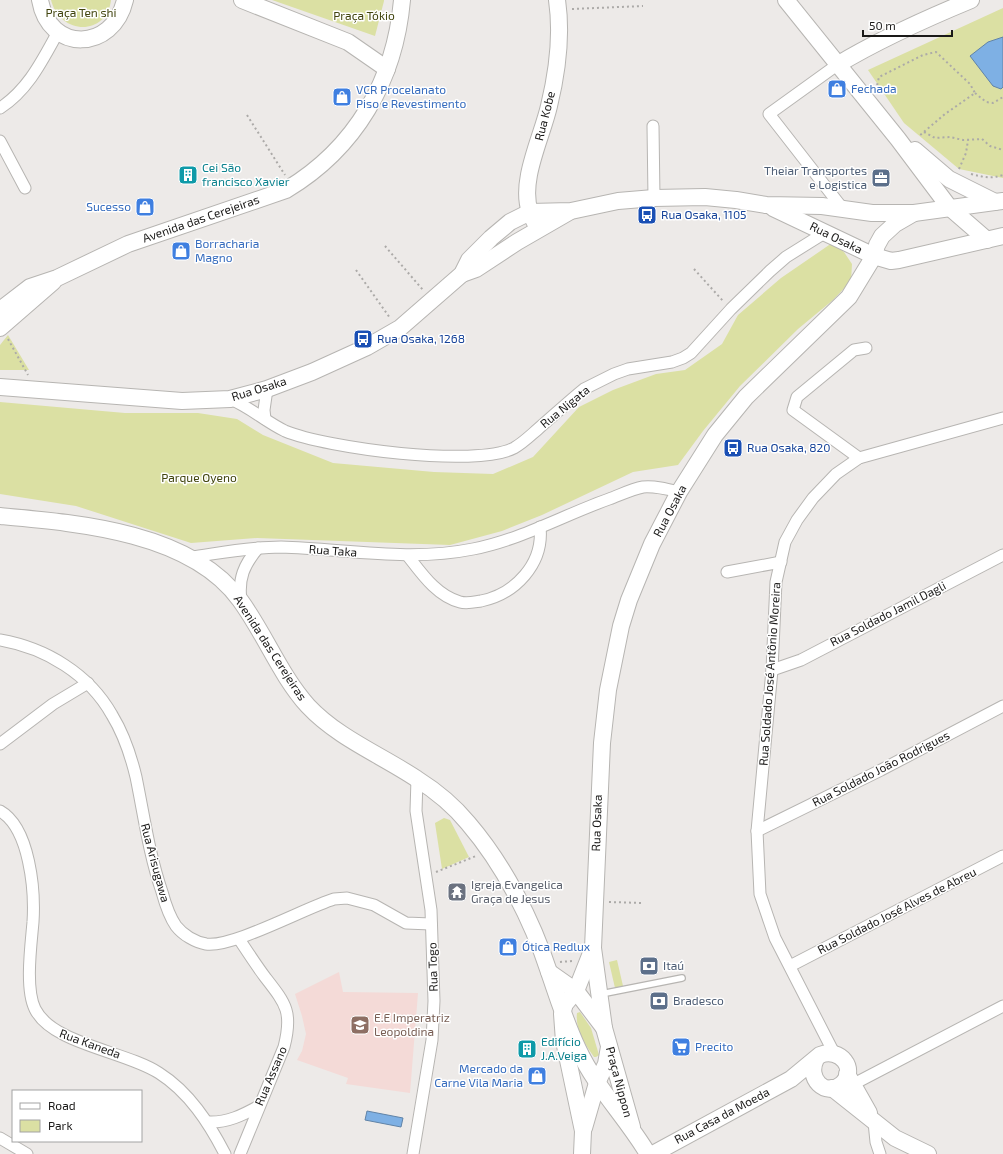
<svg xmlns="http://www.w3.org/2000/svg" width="1003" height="1154" viewBox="0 0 1003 1154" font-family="'Exo 2',sans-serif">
	<rect width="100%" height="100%" fill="#edeae8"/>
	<polygon fill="#f4dad7" points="339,972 343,992 418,993 410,1093 346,1084 348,1078 297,1060 302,1051 306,1034 302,1016 295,994"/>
	<g fill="#dbe0a3">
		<path d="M 51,0 L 111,0 C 107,36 60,36 51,0 Z"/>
		<polygon points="272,0 384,0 384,1 375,36"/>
		<polygon points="1003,8 1003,178 959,169 904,123 868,70"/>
		<polygon points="832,243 844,252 852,264 851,281 833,300 798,329 740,386 703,431 678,465 633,472 542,515 502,531 450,545 257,538 191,543 76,506 0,494 0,402 125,413 198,413 237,419 263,435 333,463 434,472 493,474 533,457 579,407 613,390 656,374 685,370 722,344 738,315 781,278"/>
		<polygon points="8,335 29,370 0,370 0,345"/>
		<polygon points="444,818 450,820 469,857 442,869 435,823"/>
		<polygon points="617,960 623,986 615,988 609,962"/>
		<path d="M 580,1012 L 591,1028 L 599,1055 L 596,1057 L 594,1057 C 585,1044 575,1029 577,1013 Z"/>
	</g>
	<g fill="#7eb0e4" stroke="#6083a7">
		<polygon points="1003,37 1003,87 1001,89 993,86 970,56 988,42"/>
		<polygon points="367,1111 403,1118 401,1127 365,1120"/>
	</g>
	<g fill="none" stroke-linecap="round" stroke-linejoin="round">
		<defs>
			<polyline id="lane" points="601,994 682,978"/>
			<g id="street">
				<polyline points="837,65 769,114 843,209"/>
				<path d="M 0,108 C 28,90 42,61 58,32"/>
				<polyline points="653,126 654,198"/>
				<polyline points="0,141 25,188"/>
				<path d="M 230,399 C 250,407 266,422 285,431 C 326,448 476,468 514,448 C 523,443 531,435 538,429 C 553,416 568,402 584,389 L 614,374 L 628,369 L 672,362 L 683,358 L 691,353 L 731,309 L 770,271 L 786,257 L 826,232"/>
				<polyline points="265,419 264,410 267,389"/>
				<polyline points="859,458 793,410 797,397 854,350 866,348"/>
				<path d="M 408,556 C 422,574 437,596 460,602 C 467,604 474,602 481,601 C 515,594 544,564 540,527"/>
				<path d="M 191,557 C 220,553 251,547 281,547 C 346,549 409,562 473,549 C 520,540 564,515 609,499 C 620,495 632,489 643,487 C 656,486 667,489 679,492"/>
				<polyline points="727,572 781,562"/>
				<path d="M 241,601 C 238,578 244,565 258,548"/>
				<path d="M 0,640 C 46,648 89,674 112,715 C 123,733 131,756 136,777 C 144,816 149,854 162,892 C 165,903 169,916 176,926 C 183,935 195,942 206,944 C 232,948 305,908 334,899 L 347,898 L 374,905 L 406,923 L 431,924"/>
				<polyline points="772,670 801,660 1003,555"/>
				<polyline points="0,744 53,704 88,683"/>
				<path d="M 0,811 C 30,828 35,891 33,922 C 31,945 25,989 35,1009 C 52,1044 125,1051 159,1073 C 189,1092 209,1123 225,1154"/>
				<polyline points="757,831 881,770 1003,706"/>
				<path d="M 239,939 C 247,951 256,965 265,977 C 286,1004 293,1012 284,1047 L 240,1154"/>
				<polyline points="790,966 1003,856"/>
				<polyline points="834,1053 775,938 760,894 757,831 772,670 776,582 785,542 797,520 813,498 836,474 859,458 1003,418"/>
				<polyline points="848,1087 1003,1006"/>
				<path d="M 208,1122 C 227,1123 243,1115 259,1106"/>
				<polyline points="874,1122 876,1142 880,1154"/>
				<polyline points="0,1138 27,1154"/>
				<polyline points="413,1154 432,1040 434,1001 431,910 416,811 417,779"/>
			</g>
			<g id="secondary">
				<path d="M 40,0 C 49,53 113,52 125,0"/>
				<polyline points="242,0 348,42 387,69"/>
				<polyline points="786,0 898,139 949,207 987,240"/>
				<path d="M 837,65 C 880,39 925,19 971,0"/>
				<polyline points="915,150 949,179 995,202"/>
				<polyline points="773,208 874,256 891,261 899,260 1003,236"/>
				<path d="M 538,229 C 536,224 532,218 530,212 C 519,181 542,137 549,106 C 557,73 562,34 557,0"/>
				<polyline points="462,274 476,269 517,242 569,212"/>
				<path d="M 0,310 L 30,287 L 57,278 L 128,244 L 286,190 C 356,148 395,80 402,0"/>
				<polyline points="0,328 53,282"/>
				<polyline points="0,387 182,401 230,399 267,389 312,372 367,347 400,328 462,274 469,260 491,238 510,222 530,212 571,211 618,201 654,198 705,197 736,200 766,205 822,206 872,213 914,213 1003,201"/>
				<path d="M 0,516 C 78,523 191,532 240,600 C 265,634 280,675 308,706 C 338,738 381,755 417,779 C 436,791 454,806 468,823 C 504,865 532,920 549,972 C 558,998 566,1024 578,1049 C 596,1088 626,1117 648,1154"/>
				<polyline points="549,972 576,991 604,1028"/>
				<polyline points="847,1074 869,1113"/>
				<polyline points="832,1088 895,1138 928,1154"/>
				<polyline points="632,1127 604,1028 593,948 602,743 608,690 621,626 629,600 652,544 679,492 715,435 746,397 849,297 874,256 877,245 882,236 895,224 914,213"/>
				<polyline points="584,1128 597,1083 606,1064 609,1047"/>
				<polyline points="582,1154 583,1131 564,1041 562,1014 565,1004 576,991 593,948"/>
				<path d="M 653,1154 L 791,1079 L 820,1055 C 840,1047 858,1069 842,1084 C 825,1098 806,1078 816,1059"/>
			</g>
		</defs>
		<use href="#lane" stroke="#b7b5b2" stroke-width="8"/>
		<use href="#street" stroke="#b7b5b2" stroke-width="13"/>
		<use href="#secondary" stroke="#b7b5b2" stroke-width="18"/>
		<g stroke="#acaaa8" stroke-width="2" stroke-dasharray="2 3" stroke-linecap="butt">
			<polyline points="572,9 643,6"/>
			<polyline points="876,90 879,77 923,55 936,52 970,84 975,93 945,114 918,137"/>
			<polyline points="975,93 986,102 993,103 1003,97"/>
			<polyline points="247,115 285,175"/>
			<polyline points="924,132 935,138 950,137 963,140 982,139 990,146 1003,150"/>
			<polyline points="959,169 966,153 968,140"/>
			<path d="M 971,174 C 983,177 991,179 1003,175"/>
			<polyline points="385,246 423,290"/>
			<polyline points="694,269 723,301"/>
			<polyline points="356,270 390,318"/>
			<polyline points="8,339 28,375"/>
			<polyline points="436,872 476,856"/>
			<polyline points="609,902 642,903"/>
			<polyline points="560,962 573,961"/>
		</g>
		<use href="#lane" stroke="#fff" stroke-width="5.5"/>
		<use href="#street" stroke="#fff" stroke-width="11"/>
		<use href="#secondary" stroke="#fff" stroke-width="16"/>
	</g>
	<defs>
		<symbol id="shop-square" viewBox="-11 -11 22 22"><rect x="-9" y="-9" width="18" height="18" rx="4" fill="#3f7fe0" stroke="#fff"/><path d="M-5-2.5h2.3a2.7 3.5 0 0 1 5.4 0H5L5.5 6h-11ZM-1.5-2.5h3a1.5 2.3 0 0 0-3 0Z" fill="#fff"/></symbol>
		<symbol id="building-square" viewBox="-11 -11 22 22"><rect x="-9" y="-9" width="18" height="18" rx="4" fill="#0f9aa8" stroke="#fff"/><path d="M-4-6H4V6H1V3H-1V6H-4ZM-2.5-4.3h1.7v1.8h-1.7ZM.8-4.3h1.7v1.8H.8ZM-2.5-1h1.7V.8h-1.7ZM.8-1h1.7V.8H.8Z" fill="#fff"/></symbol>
		<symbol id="office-square" viewBox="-11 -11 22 22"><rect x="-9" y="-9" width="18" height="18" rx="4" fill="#5c6f8a" stroke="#fff"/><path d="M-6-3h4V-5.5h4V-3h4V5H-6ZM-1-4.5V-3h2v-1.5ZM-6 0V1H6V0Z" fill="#fff"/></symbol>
		<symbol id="bus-square" viewBox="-11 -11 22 22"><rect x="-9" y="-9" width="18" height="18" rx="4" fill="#1a4fb4" stroke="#fff"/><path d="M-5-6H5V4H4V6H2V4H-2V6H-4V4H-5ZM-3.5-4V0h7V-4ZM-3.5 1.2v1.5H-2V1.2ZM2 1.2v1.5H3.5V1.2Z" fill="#fff"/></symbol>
		<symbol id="temple-square" viewBox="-11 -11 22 22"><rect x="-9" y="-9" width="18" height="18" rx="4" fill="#6b7280" stroke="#fff"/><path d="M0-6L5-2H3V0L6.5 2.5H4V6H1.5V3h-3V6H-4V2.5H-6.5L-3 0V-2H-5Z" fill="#fff"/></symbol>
		<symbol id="bank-square" viewBox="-11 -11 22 22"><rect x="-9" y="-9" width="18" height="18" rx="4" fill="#5c6f8a" stroke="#fff"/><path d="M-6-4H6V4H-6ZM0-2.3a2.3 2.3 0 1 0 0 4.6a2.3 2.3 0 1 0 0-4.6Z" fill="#fff"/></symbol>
		<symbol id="school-square" viewBox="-11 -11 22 22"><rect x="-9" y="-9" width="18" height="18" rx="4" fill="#8d6e63" stroke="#fff"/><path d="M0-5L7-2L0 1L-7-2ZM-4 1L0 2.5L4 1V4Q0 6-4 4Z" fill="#fff"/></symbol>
		<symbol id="supermarket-square" viewBox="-11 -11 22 22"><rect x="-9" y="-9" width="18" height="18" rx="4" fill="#3f7fe0" stroke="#fff"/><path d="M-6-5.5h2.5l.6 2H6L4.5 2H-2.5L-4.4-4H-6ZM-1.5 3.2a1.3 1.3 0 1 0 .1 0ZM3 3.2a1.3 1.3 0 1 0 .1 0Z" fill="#fff"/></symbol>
	</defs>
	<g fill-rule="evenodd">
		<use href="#shop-square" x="826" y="78" width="22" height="22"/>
		<use href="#shop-square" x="331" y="86" width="22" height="22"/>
		<use href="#building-square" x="177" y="164" width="22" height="22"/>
		<use href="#office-square" x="870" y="167" width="22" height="22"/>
		<use href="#shop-square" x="134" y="196" width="22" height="22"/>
		<use href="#bus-square" x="636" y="204" width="22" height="22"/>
		<use href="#shop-square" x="170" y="240" width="22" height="22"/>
		<use href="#bus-square" x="352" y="328" width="22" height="22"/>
		<use href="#bus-square" x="722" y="437" width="22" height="22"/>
		<use href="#temple-square" x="446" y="881" width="22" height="22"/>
		<use href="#shop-square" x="497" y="936" width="22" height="22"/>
		<use href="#bank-square" x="638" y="955" width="22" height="22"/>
		<use href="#bank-square" x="648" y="990" width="22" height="22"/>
		<use href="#school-square" x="349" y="1014" width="22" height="22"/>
		<use href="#supermarket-square" x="670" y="1036" width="22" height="22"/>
		<use href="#building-square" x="516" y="1038" width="22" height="22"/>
		<use href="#shop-square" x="526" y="1065" width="22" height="22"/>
	</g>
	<g text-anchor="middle" stroke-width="3" stroke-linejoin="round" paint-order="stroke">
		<g font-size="12" fill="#42450f" stroke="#fff">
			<text x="81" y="17">Praça Ten shi</text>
			<text x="364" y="20">Praça Tókio</text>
			<text x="199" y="482">Parque Oyeno</text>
		</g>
		<g font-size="12" fill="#366cbe" stroke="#fff" text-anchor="start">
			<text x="851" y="93">Fechada</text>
			<text x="356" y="94">VCR Procelanato<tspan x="356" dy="14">Piso e Revestimento</tspan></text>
			<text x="131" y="211" text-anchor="end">Sucesso</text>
			<text x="195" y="248">Borracharia<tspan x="195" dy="14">Magno</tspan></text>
			<text x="522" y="951">Ótica Redlux</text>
			<text x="695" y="1051">Precito</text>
			<text x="523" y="1073" text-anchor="end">Mercado da<tspan x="523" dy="14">Carne Vila Maria</tspan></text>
		</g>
		<g font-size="12" fill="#1a1918" stroke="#fff">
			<text transform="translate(545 116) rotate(-76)" y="4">Rua Kobe</text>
			<text transform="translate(201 219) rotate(-19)" y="4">Avenida das Cerejeiras</text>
			<text transform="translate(836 238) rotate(26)" y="4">Rua Osaka</text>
			<text transform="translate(259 389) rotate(-17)" y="4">Rua Osaka</text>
			<text transform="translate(565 407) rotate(-39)" y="4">Rua Nigata</text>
			<text transform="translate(670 511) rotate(-62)" y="4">Rua Osaka</text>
			<text transform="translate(333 551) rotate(4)" y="4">Rua Taka</text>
			<text transform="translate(888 614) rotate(-27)" y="4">Rua Soldado Jamil Dagli</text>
			<text transform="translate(270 648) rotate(57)" y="4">Avenida das Cerejeiras</text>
			<text transform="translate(770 674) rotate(-86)" y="4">Rua Soldado José Antônio Moreira</text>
			<text transform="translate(881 769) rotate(-27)" y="4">Rua Soldado João Rodrigues</text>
			<text transform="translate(597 823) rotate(-88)" y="4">Rua Osaka</text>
			<text transform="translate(155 863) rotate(75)" y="4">Rua Arisugawa</text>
			<text transform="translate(897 911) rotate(-27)" y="4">Rua Soldado José Alves de Abreu</text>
			<text transform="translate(433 967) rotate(-92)" y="4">Rua Togo</text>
			<text transform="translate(90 1044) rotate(20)" y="4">Rua Kaneda</text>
			<text transform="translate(271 1076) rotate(-67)" y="4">Rua Assano</text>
			<text transform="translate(619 1082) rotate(75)" y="4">Praça Nippon</text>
			<text transform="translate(722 1116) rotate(-28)" y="4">Rua Casa da Moeda</text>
		</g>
		<g font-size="12" fill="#0d838f" stroke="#fff" text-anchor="start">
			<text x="202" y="172">Cei São<tspan x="202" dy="14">francisco Xavier</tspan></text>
			<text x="541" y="1046">Edifício<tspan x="541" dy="14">J.A.Veiga</tspan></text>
		</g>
		<g font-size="12" fill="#4e5e75" stroke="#fff" text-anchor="start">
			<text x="867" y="175" text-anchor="end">Theiar Transportes<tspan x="867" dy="14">e Logistica</tspan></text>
			<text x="663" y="970">Itaú</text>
			<text x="673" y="1005">Bradesco</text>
		</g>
		<g font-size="12" fill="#164399" stroke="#fff" text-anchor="start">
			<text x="661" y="219">Rua Osaka, 1105</text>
			<text x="377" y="343">Rua Osaka, 1268</text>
			<text x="747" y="452">Rua Osaka, 820</text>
		</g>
		<g font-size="12" fill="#5b616d" stroke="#fff" text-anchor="start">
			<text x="471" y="889">Igreja Evangelica<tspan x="471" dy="14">Graça de Jesus</tspan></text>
		</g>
		<g font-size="12" fill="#785e54" stroke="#fff" text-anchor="start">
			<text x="374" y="1022">E.E Imperatriz<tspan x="374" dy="14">Leopoldina</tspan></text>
		</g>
	</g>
	<rect x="12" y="1090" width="130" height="52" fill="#ffffff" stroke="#a3a3a3"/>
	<rect x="20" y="1103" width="20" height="6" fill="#ffffff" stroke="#a3a3a3"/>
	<text x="48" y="1110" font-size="12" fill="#1a1918">Road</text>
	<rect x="20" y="1120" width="20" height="12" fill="#dbe0a3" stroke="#a3a3a3"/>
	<text x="48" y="1130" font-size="12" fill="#1a1918">Park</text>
	<path d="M863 30v6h89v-6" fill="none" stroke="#1a1918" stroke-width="2"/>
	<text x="869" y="30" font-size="12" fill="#1a1918" stroke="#ffffff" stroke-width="3" paint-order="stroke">50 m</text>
</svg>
